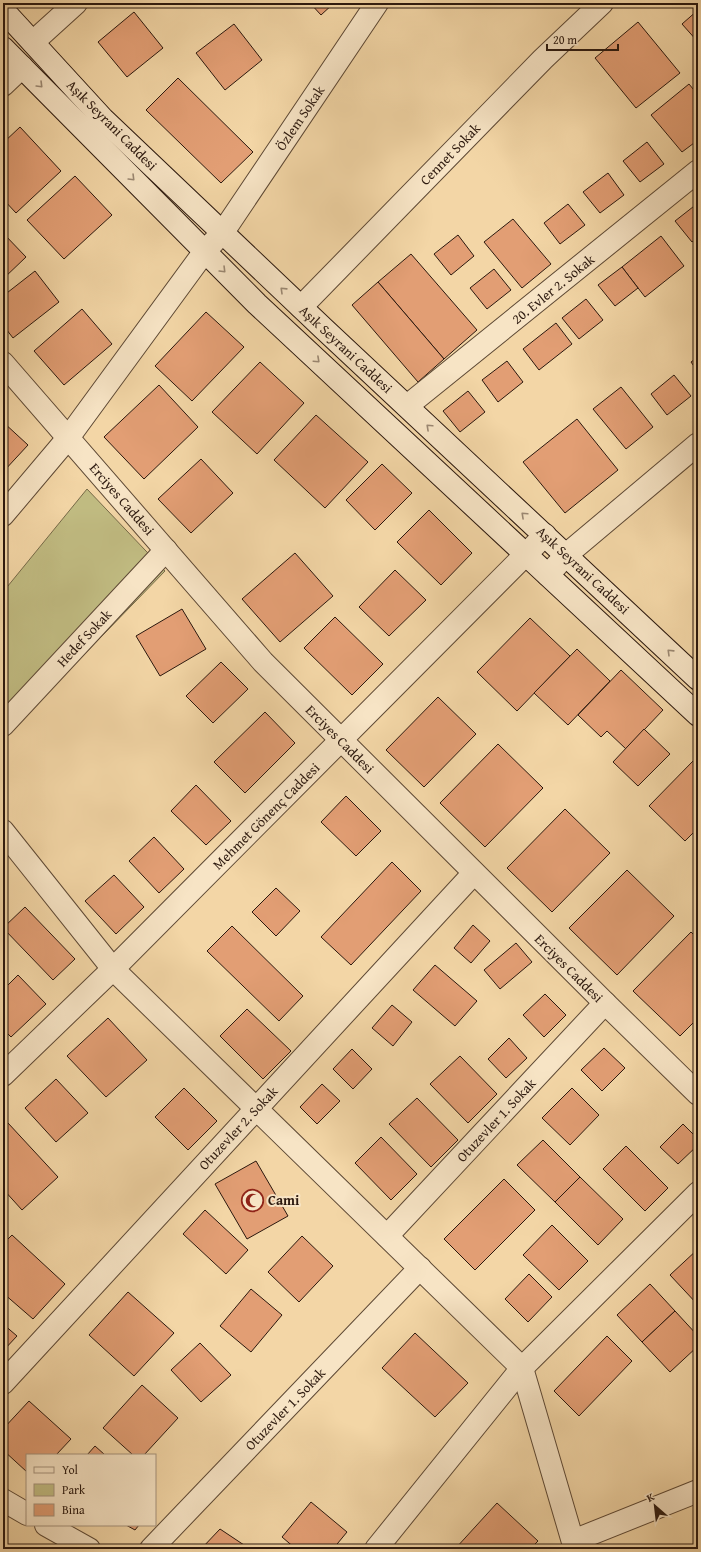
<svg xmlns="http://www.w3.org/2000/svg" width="701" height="1552" viewBox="0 0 701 1552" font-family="'Gentium Book Plus',serif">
	<rect width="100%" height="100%" fill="#f3d6a6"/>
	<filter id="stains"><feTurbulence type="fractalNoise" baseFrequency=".005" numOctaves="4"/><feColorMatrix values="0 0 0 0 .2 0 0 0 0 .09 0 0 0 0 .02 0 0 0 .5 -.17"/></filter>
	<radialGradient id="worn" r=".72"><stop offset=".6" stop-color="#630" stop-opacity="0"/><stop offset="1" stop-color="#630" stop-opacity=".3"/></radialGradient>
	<polygon fill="#c1bc82" stroke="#766a48" points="87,489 165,571 3,738 3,592"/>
	<g fill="#e29e74" stroke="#2b180e">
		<polygon points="310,3 334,3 321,15"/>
		<polygon points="698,10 698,42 682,24"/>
		<polygon points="134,12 163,48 127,77 98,42"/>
		<polygon points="638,22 680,73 636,108 595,58"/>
		<polygon points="234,24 262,60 225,90 196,53"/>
		<polygon points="178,78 253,152 221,183 146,110"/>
		<polygon points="689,84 698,95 698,140 682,152 651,115"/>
		<polygon points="20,127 61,171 16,213 3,199 3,143"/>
		<polygon points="647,142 664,164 640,182 623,161"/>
		<polygon points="608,173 624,195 600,213 583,192"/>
		<polygon points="75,176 112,215 64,259 27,220"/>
		<polygon points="698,203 698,237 692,242 675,221"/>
		<polygon points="568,204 585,225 560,244 544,223"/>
		<polygon points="513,219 551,264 522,288 484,242"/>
		<polygon points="3,233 26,257 3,279"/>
		<polygon points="458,235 474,256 451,275 434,254"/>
		<polygon points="661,236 684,266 645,297 622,267"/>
		<polygon points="411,254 477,330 444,359 378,282"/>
		<polygon points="622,267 638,288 615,306 598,285"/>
		<polygon points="494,269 511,290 487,309 470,288"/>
		<polygon points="35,271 59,302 13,338 3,325 3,296"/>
		<polygon points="378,282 444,359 418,382 352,305"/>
		<polygon points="586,299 603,320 579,339 562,318"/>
		<polygon points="82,309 112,344 64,385 34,351"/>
		<polygon points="206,312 244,347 192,401 155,366"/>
		<polygon points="556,323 572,344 539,370 523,349"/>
		<polygon points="698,357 698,372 691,362"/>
		<polygon points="507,361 523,382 498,402 482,380"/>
		<polygon points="260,362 304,403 257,454 212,412"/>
		<polygon points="674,375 691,396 667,415 651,394"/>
		<polygon points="159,385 198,427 144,479 104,437"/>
		<polygon points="621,387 653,427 626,449 593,409"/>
		<polygon points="468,391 485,412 460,432 443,411"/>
		<polygon points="316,415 368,462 325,508 274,460"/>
		<polygon points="577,419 618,470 565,513 523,462"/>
		<polygon points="3,422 28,445 3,472"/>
		<polygon points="201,459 233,493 191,533 158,499"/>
		<polygon points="382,464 412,493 375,530 346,500"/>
		<polygon points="429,510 472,553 441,585 397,542"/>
		<polygon points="295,553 333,596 280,642 242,599"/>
		<polygon points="395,570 426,600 389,636 359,607"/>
		<polygon points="182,609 206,649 160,676 136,636"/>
		<polygon points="335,617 383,664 352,695 304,648"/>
		<polygon points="530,618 570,656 517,711 477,672"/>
		<polygon points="577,649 610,681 568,725 534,693"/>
		<polygon points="221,662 248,689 213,723 186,696"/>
		<polygon points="621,670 663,710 626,749 607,731 601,737 578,715"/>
		<polygon points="438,697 476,734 424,787 386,750"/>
		<polygon points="265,712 295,743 245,793 214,762"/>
		<polygon points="644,729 670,754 638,786 613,762"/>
		<polygon points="498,744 543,788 485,847 440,803"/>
		<polygon points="693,761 698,765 698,828 685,841 649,806"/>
		<polygon points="196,785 231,821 206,845 171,811"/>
		<polygon points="346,796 381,831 356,856 321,822"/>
		<polygon points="565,809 610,853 552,912 507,868"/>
		<polygon points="154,837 184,869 159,893 129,861"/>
		<polygon points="392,862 421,891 351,965 321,937"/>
		<polygon points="627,870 674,916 617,975 569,928"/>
		<polygon points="114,875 144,907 116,934 85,901"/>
		<polygon points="3,876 7,881 3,885"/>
		<polygon points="276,888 300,911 276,936 252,912"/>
		<polygon points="25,907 75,959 53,980 3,928"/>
		<polygon points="473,925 490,941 471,963 454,948"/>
		<polygon points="232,926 303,996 279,1021 207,951"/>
		<polygon points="691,932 698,939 698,1018 680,1036 633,991"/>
		<polygon points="516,943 532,962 500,989 484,970"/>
		<polygon points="435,965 477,1001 455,1026 413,990"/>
		<polygon points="18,975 46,1004 11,1037 3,1029 3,990"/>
		<polygon points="545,994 566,1015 544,1037 523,1015"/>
		<polygon points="392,1005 412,1022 393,1046 372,1028"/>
		<polygon points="247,1009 291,1051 263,1079 220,1036"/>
		<polygon points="108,1018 147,1060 106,1097 67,1056"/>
		<polygon points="509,1038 527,1058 506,1078 488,1059"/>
		<polygon points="604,1048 625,1068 602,1091 581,1070"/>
		<polygon points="352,1049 372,1069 353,1089 333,1069"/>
		<polygon points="460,1056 497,1094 468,1123 430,1084"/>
		<polygon points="56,1079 88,1113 56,1142 25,1108"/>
		<polygon points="322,1084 340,1101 317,1124 300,1107"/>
		<polygon points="184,1088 217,1121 188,1150 155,1117"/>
		<polygon points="572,1088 599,1115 570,1145 542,1118"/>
		<polygon points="417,1098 458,1140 431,1167 389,1124"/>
		<polygon points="8,1123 58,1177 22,1210 3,1189 3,1128"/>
		<polygon points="683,1124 698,1139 698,1145 678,1164 660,1147"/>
		<polygon points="381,1137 417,1174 391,1200 355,1163"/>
		<polygon points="543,1140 580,1177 555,1202 517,1165"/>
		<polygon points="626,1146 668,1188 645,1211 603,1169"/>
		<polygon points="256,1161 288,1216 247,1239 215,1184"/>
		<polygon points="580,1177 623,1219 598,1245 555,1202"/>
		<polygon points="504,1179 535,1210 475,1270 444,1239"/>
		<polygon points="205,1210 248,1250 226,1274 183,1234"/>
		<polygon points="552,1225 588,1261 559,1290 523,1255"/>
		<polygon points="12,1235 65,1284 33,1319 3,1293 3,1244"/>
		<polygon points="302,1236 333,1266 299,1302 268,1272"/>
		<polygon points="698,1249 698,1305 670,1275"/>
		<polygon points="529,1274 552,1297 528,1322 505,1299"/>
		<polygon points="650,1284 675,1311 642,1342 617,1315"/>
		<polygon points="251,1289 282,1315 251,1352 220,1326"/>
		<polygon points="128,1292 174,1333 134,1376 89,1335"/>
		<polygon points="675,1311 698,1336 698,1346 670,1372 642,1342"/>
		<polygon points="3,1324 17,1336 3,1351"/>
		<polygon points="415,1333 468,1383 435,1417 382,1368"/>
		<polygon points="607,1336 632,1361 579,1416 554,1391"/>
		<polygon points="200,1343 231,1375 201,1402 171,1370"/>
		<polygon points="142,1385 178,1418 144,1455 133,1455 103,1428"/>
		<polygon points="29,1401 71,1439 56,1455 27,1455 27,1472 3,1450 3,1429"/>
		<polygon points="95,1446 105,1455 87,1455"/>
		<polygon points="311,1502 347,1532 333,1549 296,1549 282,1537"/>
		<polygon points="497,1503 538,1541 530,1549 455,1549"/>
		<polygon points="126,1525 139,1525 135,1530"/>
		<polygon points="220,1529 250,1549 201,1549"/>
	</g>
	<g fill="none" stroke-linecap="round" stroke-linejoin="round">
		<defs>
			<g id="minor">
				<polyline points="33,42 76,3"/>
				<polyline points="3,85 22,67"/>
				<polyline points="301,307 543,59 602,3"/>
				<polyline points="3,363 263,662 605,1003 698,1094"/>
				<polyline points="407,406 698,171"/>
				<polyline points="3,515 68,438 205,251 223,232 377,3"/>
				<polyline points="548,575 566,555 698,444"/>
				<polyline points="3,725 166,550"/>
				<polyline points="3,831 113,969 522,1368 575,1549"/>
				<polyline points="3,1075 113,969 545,535"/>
				<polyline points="387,1236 605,1003"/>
				<polyline points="3,1383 474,873"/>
				<polyline points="3,1500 27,1514"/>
				<polyline points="46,1525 89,1549"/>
				<polyline points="573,1541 698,1491"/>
				<polyline points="151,1549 420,1268"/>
				<polyline points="376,1549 522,1368 698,1193"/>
			</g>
			<g id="secondary">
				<polyline points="3,10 103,119 324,329 698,679"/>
				<polyline points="3,48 257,304 698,715"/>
			</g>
		</defs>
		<use href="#minor" stroke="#5d4834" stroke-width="24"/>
		<use href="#secondary" stroke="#2b180e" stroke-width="24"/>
		<use href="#minor" stroke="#f7e4c5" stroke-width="22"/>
		<use href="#secondary" stroke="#f7e4c5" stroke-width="22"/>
	</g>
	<defs><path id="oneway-chevron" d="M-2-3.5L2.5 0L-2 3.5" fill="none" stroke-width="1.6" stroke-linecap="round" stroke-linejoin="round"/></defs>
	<g stroke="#9b8873">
		<use href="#oneway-chevron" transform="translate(40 85) rotate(45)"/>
		<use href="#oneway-chevron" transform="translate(132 178) rotate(45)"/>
		<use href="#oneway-chevron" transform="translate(223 270) rotate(45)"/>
		<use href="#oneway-chevron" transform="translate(283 290) rotate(-136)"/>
		<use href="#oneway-chevron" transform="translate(317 360) rotate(43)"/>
		<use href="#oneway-chevron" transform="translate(429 427) rotate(-137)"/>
		<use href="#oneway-chevron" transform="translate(524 515) rotate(-137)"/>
		<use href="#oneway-chevron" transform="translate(670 652) rotate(-136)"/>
	</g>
	<defs>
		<symbol id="mosque-ring" viewBox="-11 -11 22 22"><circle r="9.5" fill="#f7e4c5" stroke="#8f2418" stroke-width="1.5"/><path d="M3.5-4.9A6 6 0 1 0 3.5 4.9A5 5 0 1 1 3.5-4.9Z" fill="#8f2418"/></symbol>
	</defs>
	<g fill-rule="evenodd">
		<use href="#mosque-ring" x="240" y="1188" width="25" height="25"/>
	</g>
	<g text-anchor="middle" stroke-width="4" stroke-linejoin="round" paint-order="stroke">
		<g font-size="14" fill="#2b180e" stroke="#f7e4c5">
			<text transform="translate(300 118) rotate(-56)" y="5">Özlem Sokak</text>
			<text transform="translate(112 125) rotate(45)" y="5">Aşık Seyrani Caddesi</text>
			<text transform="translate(450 154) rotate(-46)" y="5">Cennet Sokak</text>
			<text transform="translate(553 289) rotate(-39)" y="5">20. Evler 2. Sokak</text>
			<text transform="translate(346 349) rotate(43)" y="5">Aşık Seyrani Caddesi</text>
			<text transform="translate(122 499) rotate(49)" y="5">Erciyes Caddesi</text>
			<text transform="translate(583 570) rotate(43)" y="5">Aşık Seyrani Caddesi</text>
			<text transform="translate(84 638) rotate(-47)" y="5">Hedef Sokak</text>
			<text transform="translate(340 739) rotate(45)" y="5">Erciyes Caddesi</text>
			<text transform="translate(266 816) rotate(-45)" y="5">Mehmet Gönenç Caddesi</text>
			<text transform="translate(569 968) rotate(45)" y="5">Erciyes Caddesi</text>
			<text transform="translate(496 1120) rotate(-47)" y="5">Otuzevler 1. Sokak</text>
			<text transform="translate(238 1128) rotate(-47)" y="5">Otuzevler 2. Sokak</text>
			<text transform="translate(285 1409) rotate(-46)" y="5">Otuzevler 1. Sokak</text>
		</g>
		<g font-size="14" font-weight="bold" fill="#2b180e" stroke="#f7e4c5" text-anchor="start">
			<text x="268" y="1205">Cami</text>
		</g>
	</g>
	<rect width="701" height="1552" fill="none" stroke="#f3d6a6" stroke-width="16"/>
	<rect x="4" y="4" width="693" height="1544" fill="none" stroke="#2b180e" stroke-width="2"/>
	<rect x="8" y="8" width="685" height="1536" fill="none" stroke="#2b180e"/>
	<rect x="26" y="1454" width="130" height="72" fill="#f7e4c5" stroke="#a5927c"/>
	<rect x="34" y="1467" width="20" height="6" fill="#f7e4c5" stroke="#a5927c"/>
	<text x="62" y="1474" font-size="12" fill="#2b180e">Yol</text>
	<rect x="34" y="1484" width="20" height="12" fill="#c1bc82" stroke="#a5927c"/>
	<text x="62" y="1494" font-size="12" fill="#2b180e">Park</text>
	<rect x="34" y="1504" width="20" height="12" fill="#e29e74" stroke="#a5927c"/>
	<text x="62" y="1514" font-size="12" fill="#2b180e">Bina</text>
	<g transform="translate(655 1506) rotate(332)" stroke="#f7e4c5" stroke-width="3" paint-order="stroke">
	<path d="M0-3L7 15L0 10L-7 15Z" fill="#2b180e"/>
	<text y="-6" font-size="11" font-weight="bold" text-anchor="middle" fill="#2b180e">K</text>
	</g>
	<path d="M547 44v6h71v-6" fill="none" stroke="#2b180e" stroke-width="2"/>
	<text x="553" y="44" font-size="12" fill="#2b180e" stroke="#f7e4c5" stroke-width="3" paint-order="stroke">20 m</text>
	<rect width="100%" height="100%" filter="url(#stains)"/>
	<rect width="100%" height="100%" fill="url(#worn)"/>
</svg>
